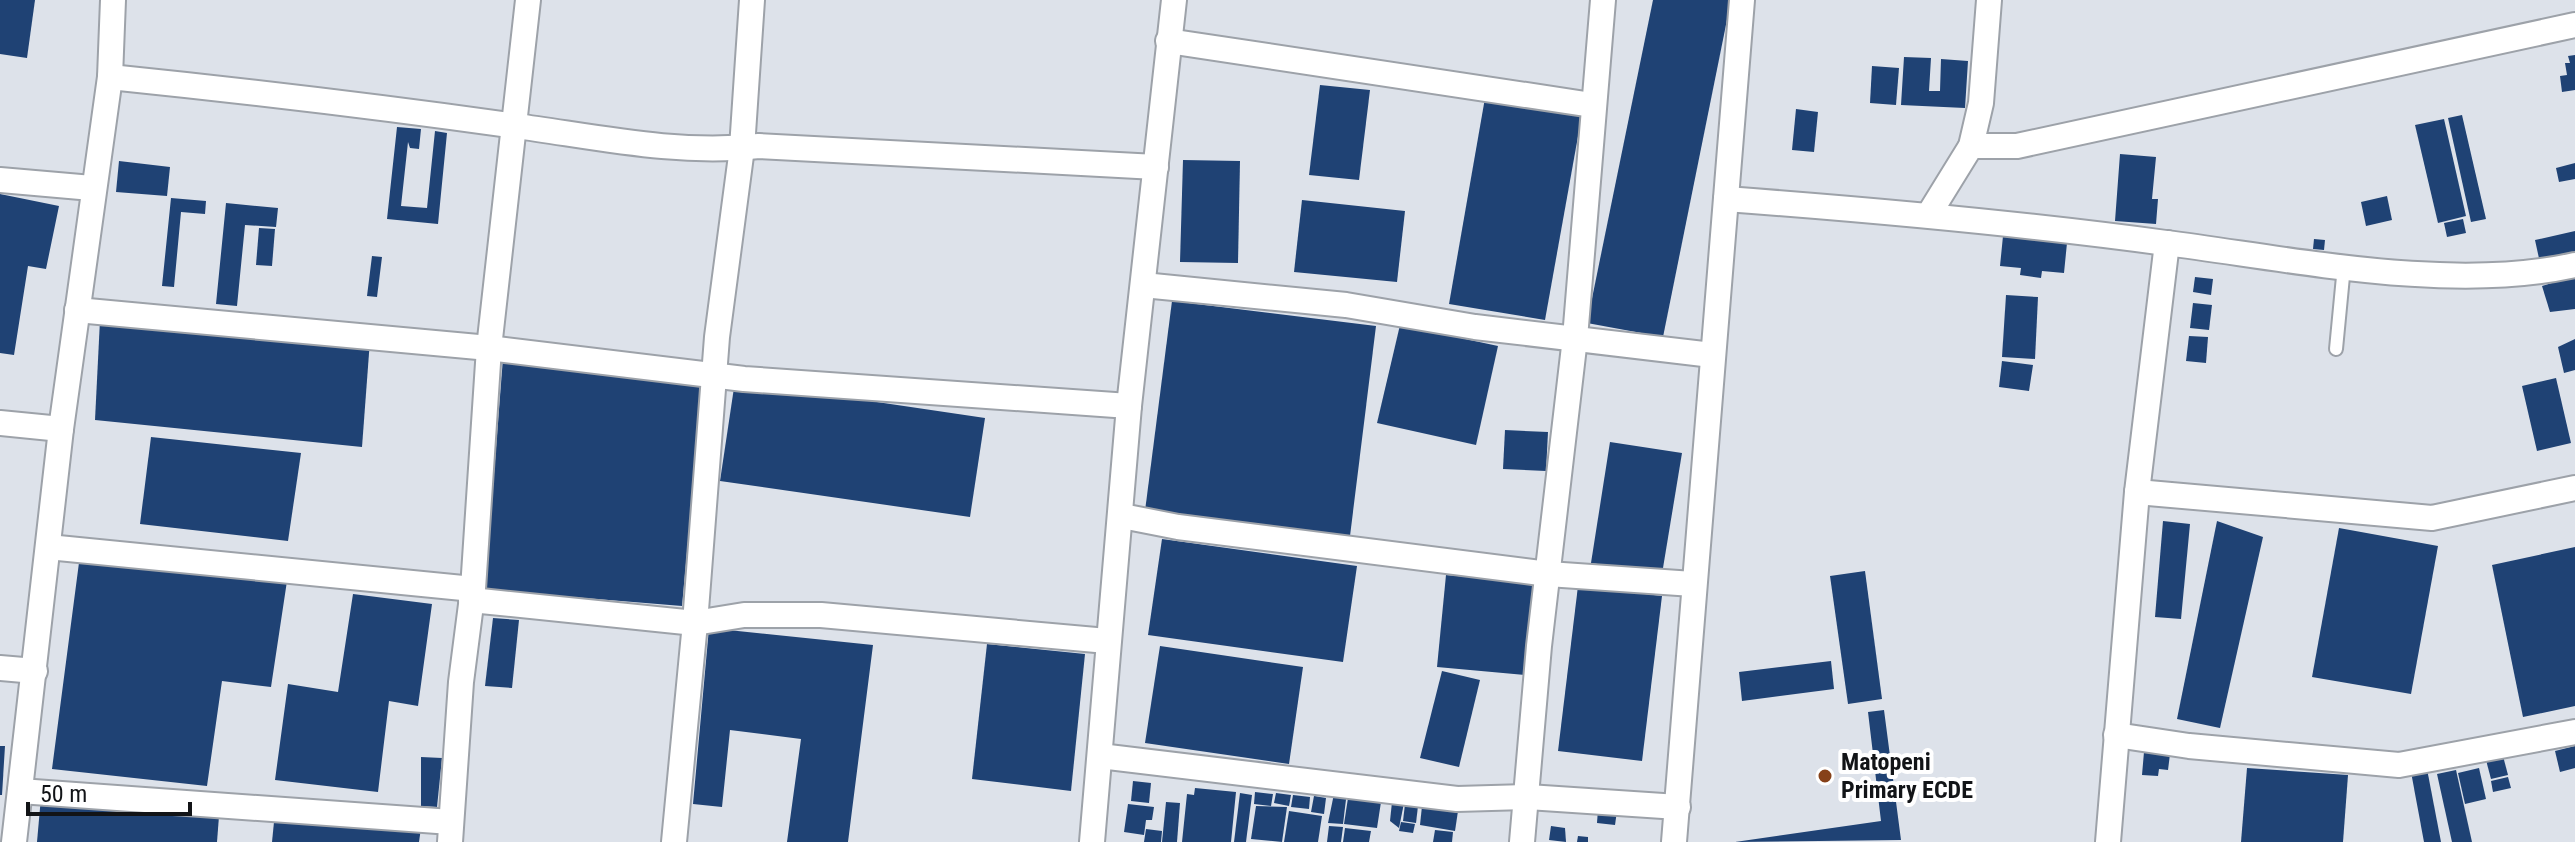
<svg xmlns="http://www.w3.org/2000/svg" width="2575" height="842" viewBox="0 0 2575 842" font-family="'Roboto Condensed',sans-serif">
	<rect width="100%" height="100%" fill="#dde2ea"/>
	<g fill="#1f4274">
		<polygon points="0,0 35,0 27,58 0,54"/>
		<polygon points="1653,0 1731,0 1663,337 1587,323"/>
		<polygon points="2575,55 2575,90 2562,92 2560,76 2567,75 2565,63 2570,63 2568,56"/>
		<polygon points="1904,57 1931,58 1929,91 1940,91 1941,59 1968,61 1965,108 1901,105"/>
		<polygon points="1872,66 1899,68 1896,105 1870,103"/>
		<polygon points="1320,85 1370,90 1359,180 1309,175"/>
		<polygon points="1485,98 1582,114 1545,320 1449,304"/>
		<polygon points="1796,109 1818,112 1814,152 1792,150"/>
		<polygon points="2462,115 2486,219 2471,222 2448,118"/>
		<polygon points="2444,119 2466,216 2438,223 2415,125"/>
		<polygon points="397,127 421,129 419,149 410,148 408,142 401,206 427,208 435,131 447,133 438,224 387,219"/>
		<polygon points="2120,154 2156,157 2152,199 2158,199 2156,224 2115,221"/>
		<polygon points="1183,160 1240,161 1238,263 1180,262"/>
		<polygon points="119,161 170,167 167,196 116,192"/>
		<polygon points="2575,163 2575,179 2559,182 2556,168"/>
		<polygon points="0,194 59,206 46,269 28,266 14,355 0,353"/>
		<polygon points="2387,196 2392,220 2366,226 2361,202"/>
		<polygon points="171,198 206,201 205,214 181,212 174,287 162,286"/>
		<polygon points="1302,200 1405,211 1397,282 1294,272"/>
		<polygon points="226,203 278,208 276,227 245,225 237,306 216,304"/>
		<polygon points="2463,219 2466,233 2447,237 2444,223"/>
		<polygon points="259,228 275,229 272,266 256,265"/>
		<polygon points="2575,231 2575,256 2540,263 2535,240"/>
		<polygon points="2003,236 2067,243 2064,273 2042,271 2041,278 2020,275 2021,268 2000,266"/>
		<polygon points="2314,239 2325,240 2324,250 2313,249"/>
		<polygon points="372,256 382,257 377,297 367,296"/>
		<polygon points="2575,276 2575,309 2550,312 2542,286"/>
		<polygon points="2195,277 2213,279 2211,295 2193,292"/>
		<polygon points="2006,295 2038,297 2035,359 2002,357"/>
		<polygon points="1172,301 1376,326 1350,536 1145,511"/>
		<polygon points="2193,303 2212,305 2209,330 2190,328"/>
		<polygon points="100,320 370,340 362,447 95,420"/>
		<polygon points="1400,325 1498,346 1476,445 1377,423"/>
		<polygon points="2189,336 2208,337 2206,363 2186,361"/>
		<polygon points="2575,339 2575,370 2564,373 2558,347"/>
		<polygon points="503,358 703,379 682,606 485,590"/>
		<polygon points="2002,361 2033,365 2029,391 1999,387"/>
		<polygon points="2556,378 2571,443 2537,451 2522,386"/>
		<polygon points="735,381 985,418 970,517 720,481"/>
		<polygon points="1505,430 1548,432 1546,471 1503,469"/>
		<polygon points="151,437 301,453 288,541 140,524"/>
		<polygon points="1610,442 1682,453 1662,574 1591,563"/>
		<polygon points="2163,521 2190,524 2181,619 2155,617"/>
		<polygon points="2217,521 2263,537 2220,728 2177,719"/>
		<polygon points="2339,528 2438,546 2411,694 2312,677"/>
		<polygon points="1162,539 1357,566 1343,662 1148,635"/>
		<polygon points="2575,547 2575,706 2523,717 2492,565"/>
		<polygon points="80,555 287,581 271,687 222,681 207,786 52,769"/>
		<polygon points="1865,571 1882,699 1848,704 1830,576"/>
		<polygon points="1446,575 1534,583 1525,675 1437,667"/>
		<polygon points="1578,586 1662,596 1642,761 1558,751"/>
		<polygon points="353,594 432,604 418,706 389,701 378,792 275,780 288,684 338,692"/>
		<polygon points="493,618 519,620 512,688 485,686"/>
		<polygon points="709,628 873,645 848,842 787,842 801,739 730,730 722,807 693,804"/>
		<polygon points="987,644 1085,654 1071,791 972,779"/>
		<polygon points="1160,646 1303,667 1289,764 1145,743"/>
		<polygon points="1831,661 1834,689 1742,701 1739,672"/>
		<polygon points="1442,671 1480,680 1459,767 1420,758"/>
		<polygon points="1884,710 1901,840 1735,842 1881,821 1868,712"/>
		<polygon points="0,746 5,746 2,795 0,795"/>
		<polygon points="2575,746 2575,768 2560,772 2555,751"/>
		<polygon points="2144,752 2170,754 2168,770 2159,769 2158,776 2142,775"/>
		<polygon points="2503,756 2508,775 2491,779 2486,760"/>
		<polygon points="421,757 442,758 437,807 421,806"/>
		<polygon points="2247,768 2348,775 2343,842 2241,842"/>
		<polygon points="2479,768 2486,799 2465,804 2458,773"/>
		<polygon points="2427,769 2441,842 2424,842 2411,772"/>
		<polygon points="2456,770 2472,842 2452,842 2437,774"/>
		<polygon points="2508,777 2511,788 2493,792 2491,781"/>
		<polygon points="1133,781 1151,783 1149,803 1131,801"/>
		<polygon points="1195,788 1236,792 1231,842 1182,842 1187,794 1194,795"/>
		<polygon points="1335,789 1347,791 1343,824 1328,823"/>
		<polygon points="1255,792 1273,794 1271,806 1254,804"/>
		<polygon points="1240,793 1252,795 1246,842 1234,842"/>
		<polygon points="1276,793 1291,795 1289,806 1274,803"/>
		<polygon points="1293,795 1310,797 1309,809 1291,807"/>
		<polygon points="1314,796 1326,798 1324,814 1311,812"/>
		<polygon points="41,797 219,816 217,842 37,842"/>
		<polygon points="1348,798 1381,802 1377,828 1344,824"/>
		<polygon points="1166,802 1180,803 1177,842 1162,842"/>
		<polygon points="1392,802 1404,803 1399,828 1390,821"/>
		<polygon points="1128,804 1154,807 1152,820 1146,820 1144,835 1124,832"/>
		<polygon points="1405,804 1418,806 1416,823 1403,821"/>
		<polygon points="1256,806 1287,807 1282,842 1251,839"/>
		<polygon points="1422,806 1458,811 1455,831 1420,825"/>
		<polygon points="1598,809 1617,811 1615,825 1597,823"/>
		<polygon points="1289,811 1322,816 1318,842 1284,842"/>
		<polygon points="275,812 421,828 419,842 272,842"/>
		<polygon points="1401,822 1415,824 1413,833 1399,831"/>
		<polygon points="1329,826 1343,827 1341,842 1327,842"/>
		<polygon points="1551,826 1565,828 1566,842 1549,840"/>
		<polygon points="1345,828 1371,831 1369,842 1343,842"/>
		<polygon points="1146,829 1162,831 1161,842 1144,842"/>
		<polygon points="1435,830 1453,832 1452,842 1433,842"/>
		<polygon points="1578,836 1588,837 1588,842 1577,842"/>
	</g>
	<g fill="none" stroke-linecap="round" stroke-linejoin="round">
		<defs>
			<polyline id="service" points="2336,349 2344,266"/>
			<g id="minor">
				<polyline points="1168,41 1592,105"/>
				<path d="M 110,77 C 246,91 381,107 516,126 C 597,137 677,155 759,146 L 1156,167"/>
				<polyline points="1971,146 2017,146 2575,25"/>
				<polyline points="0,180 92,188"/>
				<path d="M 1726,199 C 1873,210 2019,223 2166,243 C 2292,259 2451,293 2575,265"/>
				<polyline points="1929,214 1971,146 1981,103 1989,0"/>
				<polyline points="1143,285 1346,305 1475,327 1712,355"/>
				<polyline points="77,310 489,348 744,379 1129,406"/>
				<polyline points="0,423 61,429"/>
				<polyline points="2137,492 2432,518 2575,488"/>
				<polyline points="1122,516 1178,527 1548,574 1693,584"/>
				<polyline points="48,547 473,589"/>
				<polyline points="471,600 695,623 744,615 821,615 1107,641"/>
				<polyline points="0,668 35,671"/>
				<polyline points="2116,735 2189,746 2399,765 2575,732"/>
				<polyline points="1100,756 1457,799 1528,797 1678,807"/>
				<polyline points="20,791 451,822"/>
				<polyline points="14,842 61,429 110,77 113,0"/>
				<polyline points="450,842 461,682 473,589 489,348 528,0"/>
				<polyline points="674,842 695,623 717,337 742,148 752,0"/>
				<polyline points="1092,842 1129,406 1174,0"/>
				<polyline points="1522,842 1539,646 1575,338 1603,0"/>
				<polyline points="1674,842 1742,0"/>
				<polyline points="2108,842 2137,492 2167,243"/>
			</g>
		</defs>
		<use href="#service" stroke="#9da2a9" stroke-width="16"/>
		<use href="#minor" stroke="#9da2a9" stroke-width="28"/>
		<use href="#service" stroke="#fff" stroke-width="12"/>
		<use href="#minor" stroke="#fff" stroke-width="24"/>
	</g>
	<circle fill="#864119" stroke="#fff" stroke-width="3" cx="1825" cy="776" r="8"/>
	<g text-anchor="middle" stroke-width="8" stroke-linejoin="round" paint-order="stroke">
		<g font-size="24" font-weight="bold" fill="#121417" stroke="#fff" text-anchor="start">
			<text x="1841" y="770">Matopeni<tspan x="1841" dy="28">Primary ECDE</tspan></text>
		</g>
	</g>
	<path d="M28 802v12h162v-12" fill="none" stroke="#121417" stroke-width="4"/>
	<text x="40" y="802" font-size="24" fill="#121417" stroke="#ffffff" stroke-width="6" paint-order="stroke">50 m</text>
</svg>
